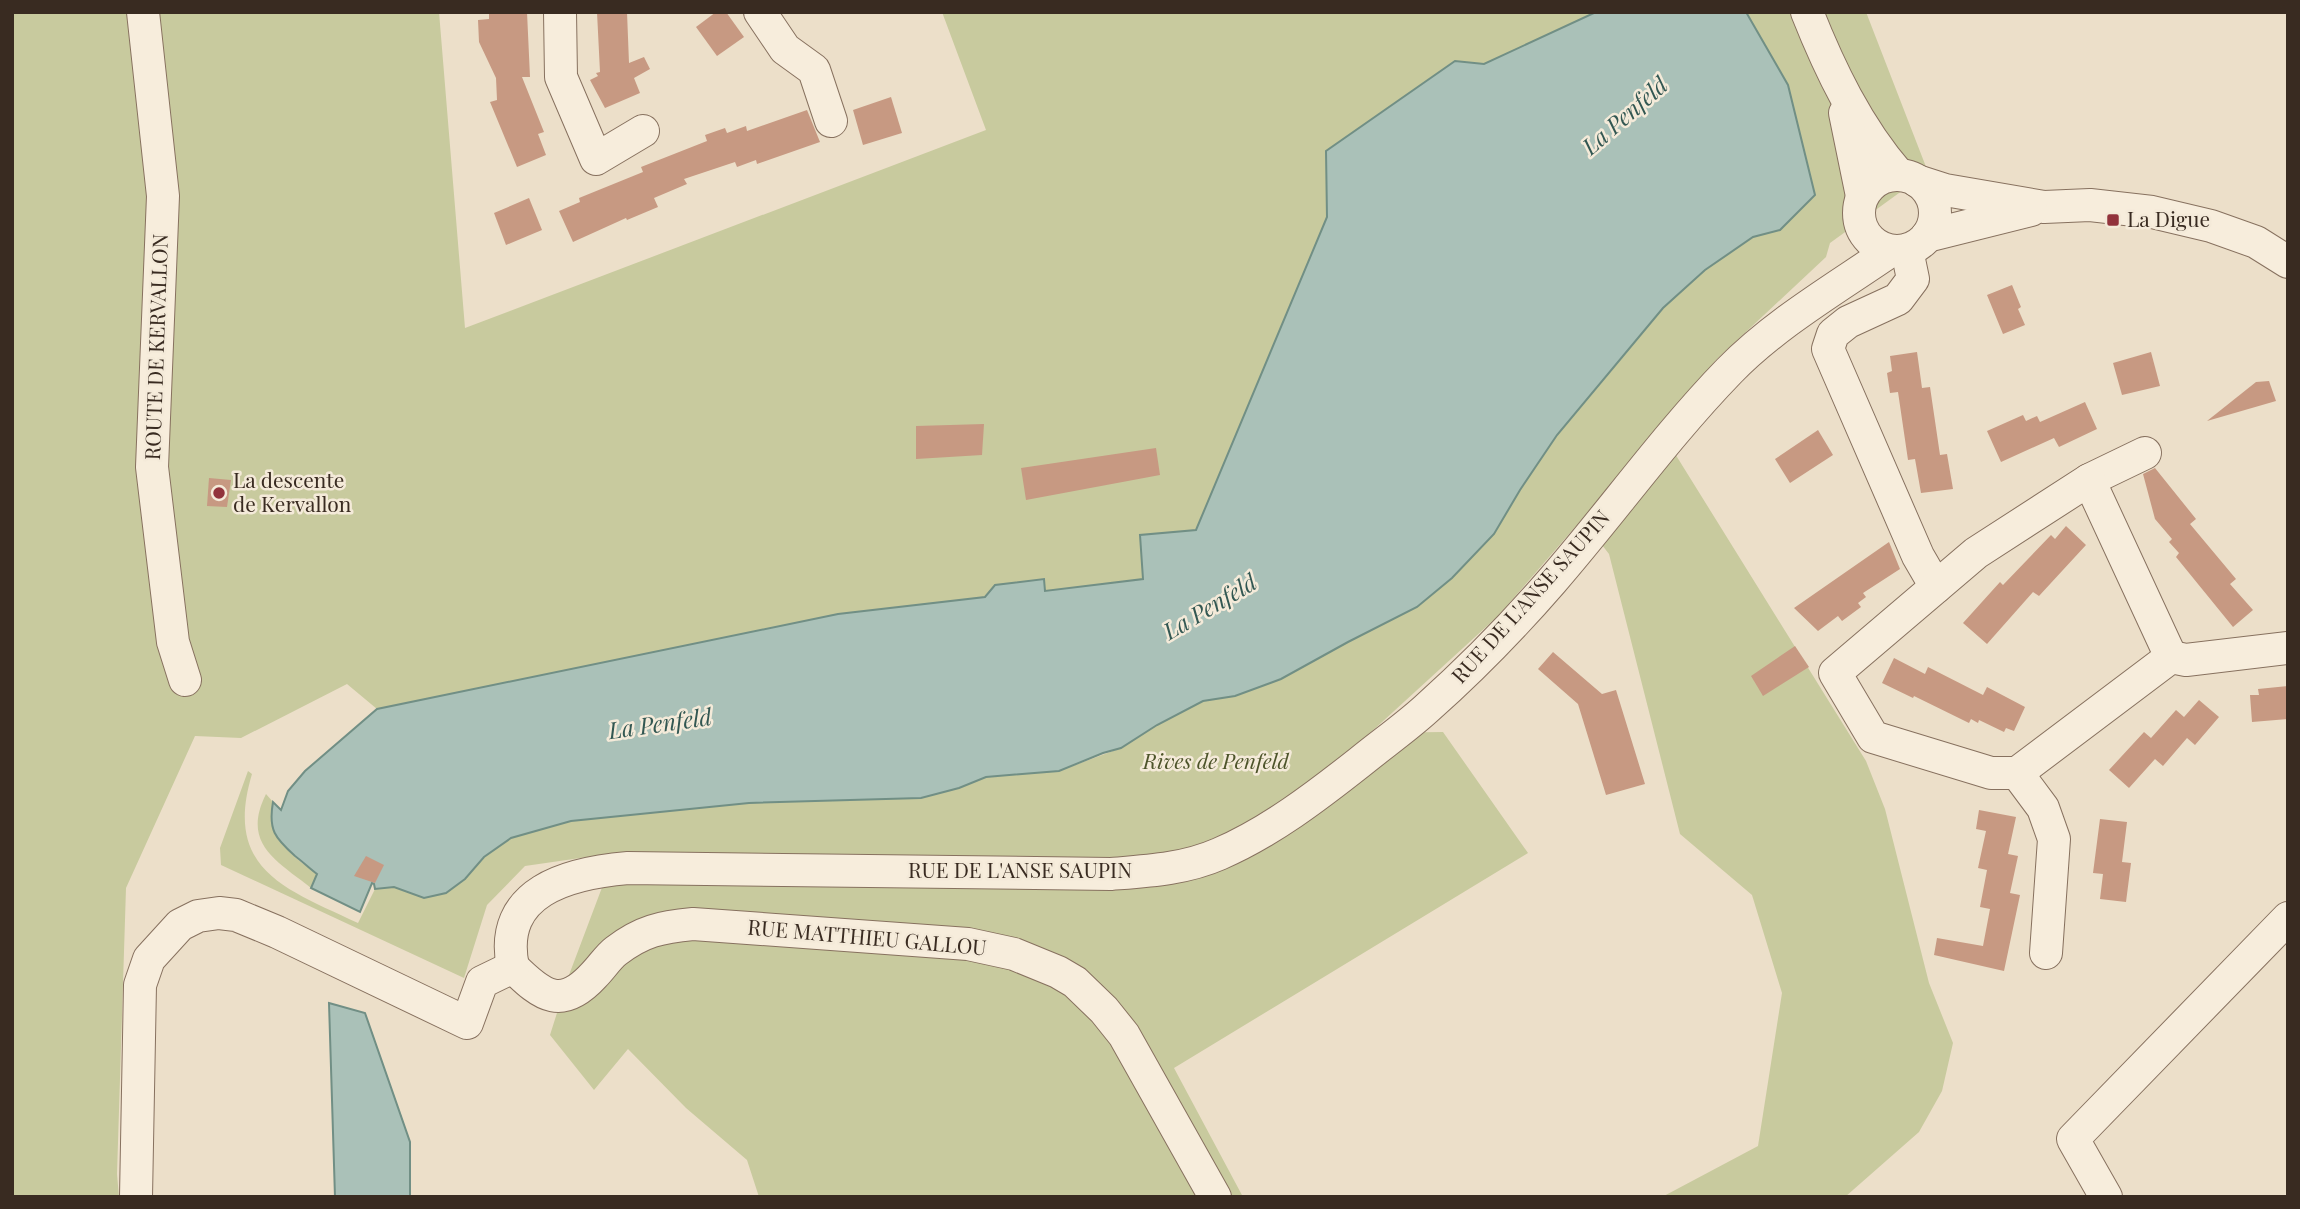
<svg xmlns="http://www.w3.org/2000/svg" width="2300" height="1209" viewBox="0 0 2300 1209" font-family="'Playfair Display',serif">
	<rect width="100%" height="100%" fill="#ecdfc9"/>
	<g fill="#c8ca9e">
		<polygon points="12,12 439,12 465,328 986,130 942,12 1596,12 1484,64 1455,61 1326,151 1327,217 1196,531 1140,535 1143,579 1045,591 1043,579 995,585 985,597 838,614 377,709 347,684 241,738 195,736 126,888 117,1174 119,1197 12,1197"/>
		<path d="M 1746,12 L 1866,12 L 1928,172 L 1830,243 L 1826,257 L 1716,360 L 1659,428 L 1866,761 L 1885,809 L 1929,983 L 1953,1043 L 1942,1091 L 1919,1132 L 1845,1197 L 1662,1197 L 1758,1146 L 1782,993 L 1752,895 L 1680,834 L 1609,554 L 1582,519 L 1498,616 L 1370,733 L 1443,732 L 1528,853 L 1174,1068 L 1243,1197 L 759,1197 L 747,1160 L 686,1108 L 628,1049 L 594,1090 L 550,1035 L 569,975 L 615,853 L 525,866 L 487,905 L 464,978 L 221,865 L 220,848 L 248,771 L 252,774 C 223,870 286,889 358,923 L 375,889 L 394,887 L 424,898 L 465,879 L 484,857 L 511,838 L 542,829 L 571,821 L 651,811 L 749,803 L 921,798 L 959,788 L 986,777 L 1059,771 L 1121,748 L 1157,725 L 1203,701 L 1235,696 L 1281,679 L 1348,642 L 1494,534 L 1520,490 L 1557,435 L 1663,308 L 1705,270 L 1753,237 L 1780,230 L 1788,85 Z"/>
		<path d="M 266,794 L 273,802 C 267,836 291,857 318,874 L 311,888 C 277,861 241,844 266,794 Z"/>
	</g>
	<g fill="#aac1b8" stroke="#718f85" stroke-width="2">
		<path d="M 1596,12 L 1746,12 L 1788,85 L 1815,195 L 1780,230 L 1753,237 L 1705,270 L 1663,308 L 1557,435 L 1520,490 L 1494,534 L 1452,578 L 1417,607 L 1348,642 L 1281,679 L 1235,696 L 1203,701 L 1157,725 L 1121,748 L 1103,753 L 1059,771 L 986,777 L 959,788 L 921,798 L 749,803 L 571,821 L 511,838 L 484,857 L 465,879 L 446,893 L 424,898 L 394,887 L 375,889 L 374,884 L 372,883 L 360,912 L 311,888 L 317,874 C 309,868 303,862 295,856 C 275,838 268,830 273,802 L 281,810 L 288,791 L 305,771 L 377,709 L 838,614 L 985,597 L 995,585 L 1044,579 L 1045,591 L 1143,579 L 1140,535 L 1196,530 L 1327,217 L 1326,151 L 1455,61 L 1484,64 Z"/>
		<polygon points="329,1003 365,1013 410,1142 410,1197 335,1197"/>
	</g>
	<g fill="#c79982">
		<polygon points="489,12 527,12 530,77 522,77 544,132 538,134 546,155 517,167 490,102 497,100 496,78 479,42 478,20 489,19"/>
		<polygon points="597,12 627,12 629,63 644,57 650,69 634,78 640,93 605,108 590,80 598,76 596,73 600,72"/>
		<polygon points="716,12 726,12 744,37 717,56 696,27"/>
		<polygon points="891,97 902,133 863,145 853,110"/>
		<polygon points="807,110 820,142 757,164 756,160 737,167 735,162 684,179 687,184 654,198 658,207 627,220 626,218 573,242 559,211 580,202 579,198 643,172 641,167 707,141 705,135 725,128 727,133 746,126 747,131"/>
		<polygon points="529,198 542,230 506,245 494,213"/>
		<polygon points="2012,285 2021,307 2018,309 2025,325 2003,334 1987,295"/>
		<polygon points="1917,352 1922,388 1930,387 1940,455 1947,454 1953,489 1921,493 1915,459 1908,460 1898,392 1890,393 1887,373 1892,371 1890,356"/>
		<polygon points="2151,352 2160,386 2122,395 2113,363"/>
		<polygon points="2269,381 2276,401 2207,421 2256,382"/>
		<polygon points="2085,402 2097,429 2059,447 2054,438 2001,462 1987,431 2023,415 2026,421 2037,416 2040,422"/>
		<polygon points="984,424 982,455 916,459 916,426"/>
		<polygon points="1818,430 1833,455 1790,483 1775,459"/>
		<polygon points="1156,448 1160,475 1026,500 1021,468"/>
		<polygon points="2155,468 2196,519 2190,524 2236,579 2230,584 2253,610 2233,627 2176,557 2179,553 2169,542 2172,539 2155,519 2143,474"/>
		<polygon points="209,478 231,480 227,507 207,506"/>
		<polygon points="2066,526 2086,545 2039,596 2033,592 1987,644 1963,623 2000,582 2003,585 2051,535 2055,539"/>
		<polygon points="1889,542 1900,569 1863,593 1866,597 1858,603 1861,607 1842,621 1838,616 1818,631 1794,608"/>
		<polygon points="1795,646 1809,667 1763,696 1751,676"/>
		<polygon points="1553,652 1602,694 1616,690 1645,784 1606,795 1578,704 1538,669"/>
		<polygon points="1894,658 1925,674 1928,667 1983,695 1987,687 2025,707 2014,731 2006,728 2004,732 1979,720 1978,723 1971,719 1969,723 1914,696 1913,698 1882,683"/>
		<polygon points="2288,686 2288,719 2252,722 2250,695 2259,695 2258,689"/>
		<polygon points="2199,700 2219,717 2195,745 2187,738 2163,766 2155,759 2129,788 2109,770 2144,732 2151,738 2176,710 2184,717"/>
		<polygon points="1979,810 2016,817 2008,854 2018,856 2010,893 2020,895 2004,971 1934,955 1937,938 1983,946 1990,909 1980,907 1987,870 1978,868 1986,831 1976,829"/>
		<polygon points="2100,819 2127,822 2122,862 2131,863 2126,902 2100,899 2103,874 2093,873"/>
		<polygon points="366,856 384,865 375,883 354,876"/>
	</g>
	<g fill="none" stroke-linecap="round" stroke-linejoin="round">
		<defs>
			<g id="minor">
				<polyline points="143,12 163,196 152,467 173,642 185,680"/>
				<polyline points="560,12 561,77 596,159 643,131"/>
				<polyline points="760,12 785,49 814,70 831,121"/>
				<path d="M 1807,12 C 1830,70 1858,128 1899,175"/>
				<polyline points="1845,113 1862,196"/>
				<circle cx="1897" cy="213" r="38"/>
				<polyline points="1917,181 1945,190 2044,207 2090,205 2152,212 2211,226 2256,242 2288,262"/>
				<polyline points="1927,236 2031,210"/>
				<polyline points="1907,250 1913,279 1898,299 1848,322 1833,334 1828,349 1918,556 1936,587"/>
				<polyline points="2089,480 2145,453"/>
				<polyline points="2017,773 1991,773 1873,737 1835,673 1976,553 2089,480 2171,657"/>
				<polyline points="2046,953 2054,839 2043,808 2017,773 2171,657 2186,660 2288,648"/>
				<path d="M 513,967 C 497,891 569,873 628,868 L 1111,874 C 1148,871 1185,869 1219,854 C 1270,832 1317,796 1360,762 C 1382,744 1405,728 1426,709 C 1471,669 1513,626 1552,581 C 1612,512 1665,437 1729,371 C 1776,323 1835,289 1890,251"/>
				<path d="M 513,967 C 543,997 562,1010 594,975 C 602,967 608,957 616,951 C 642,931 661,927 693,924 L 968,944 L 1014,954 L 1058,972 L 1075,982 L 1104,1010 L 1124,1035 L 1215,1197"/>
				<polyline points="136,1197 140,985 149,959 180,925 198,916 219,913 236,915 277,932 467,1023 482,982 513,967"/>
				<polyline points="2106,1197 2073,1139 2288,918"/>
			</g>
		</defs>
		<use href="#minor" stroke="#87715f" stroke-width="34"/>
		<use href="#minor" stroke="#f7eddc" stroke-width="32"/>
	</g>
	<g fill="#92333c" stroke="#f4ead9" stroke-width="2.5">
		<rect x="2106" y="213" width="14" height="14" rx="3.5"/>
		<circle cx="219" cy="493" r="7"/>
	</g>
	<g text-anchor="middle" stroke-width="5" stroke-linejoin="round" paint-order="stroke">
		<g font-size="21" fill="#392b21" stroke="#f4ead9" text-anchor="start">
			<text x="2127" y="227">La Digue</text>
			<text x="233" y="488">La descente<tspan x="233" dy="24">de Kervallon</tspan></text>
		</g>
		<g font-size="21" fill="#392b21" stroke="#f4ead9">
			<text transform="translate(157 347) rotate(-88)" y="7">ROUTE DE KERVALLON</text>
			<text transform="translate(1531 597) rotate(-48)" y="7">RUE DE L'ANSE SAUPIN</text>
			<text x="1020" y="878">RUE DE L'ANSE SAUPIN</text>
			<text transform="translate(867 938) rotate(5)" y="7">RUE MATTHIEU GALLOU</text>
		</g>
		<g font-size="21" font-style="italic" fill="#4d542a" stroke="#f4ead9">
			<text x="1216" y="769">Rives de Penfeld</text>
		</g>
		<g font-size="23" font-style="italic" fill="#325752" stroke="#f4ead9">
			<text transform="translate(1625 116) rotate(-41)" y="8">La Penfeld</text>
			<text transform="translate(1210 607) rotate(-31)" y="8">La Penfeld</text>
			<text transform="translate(660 724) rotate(-8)" y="8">La Penfeld</text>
		</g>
	</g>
	<rect width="2300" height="1209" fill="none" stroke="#392b21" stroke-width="28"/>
</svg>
